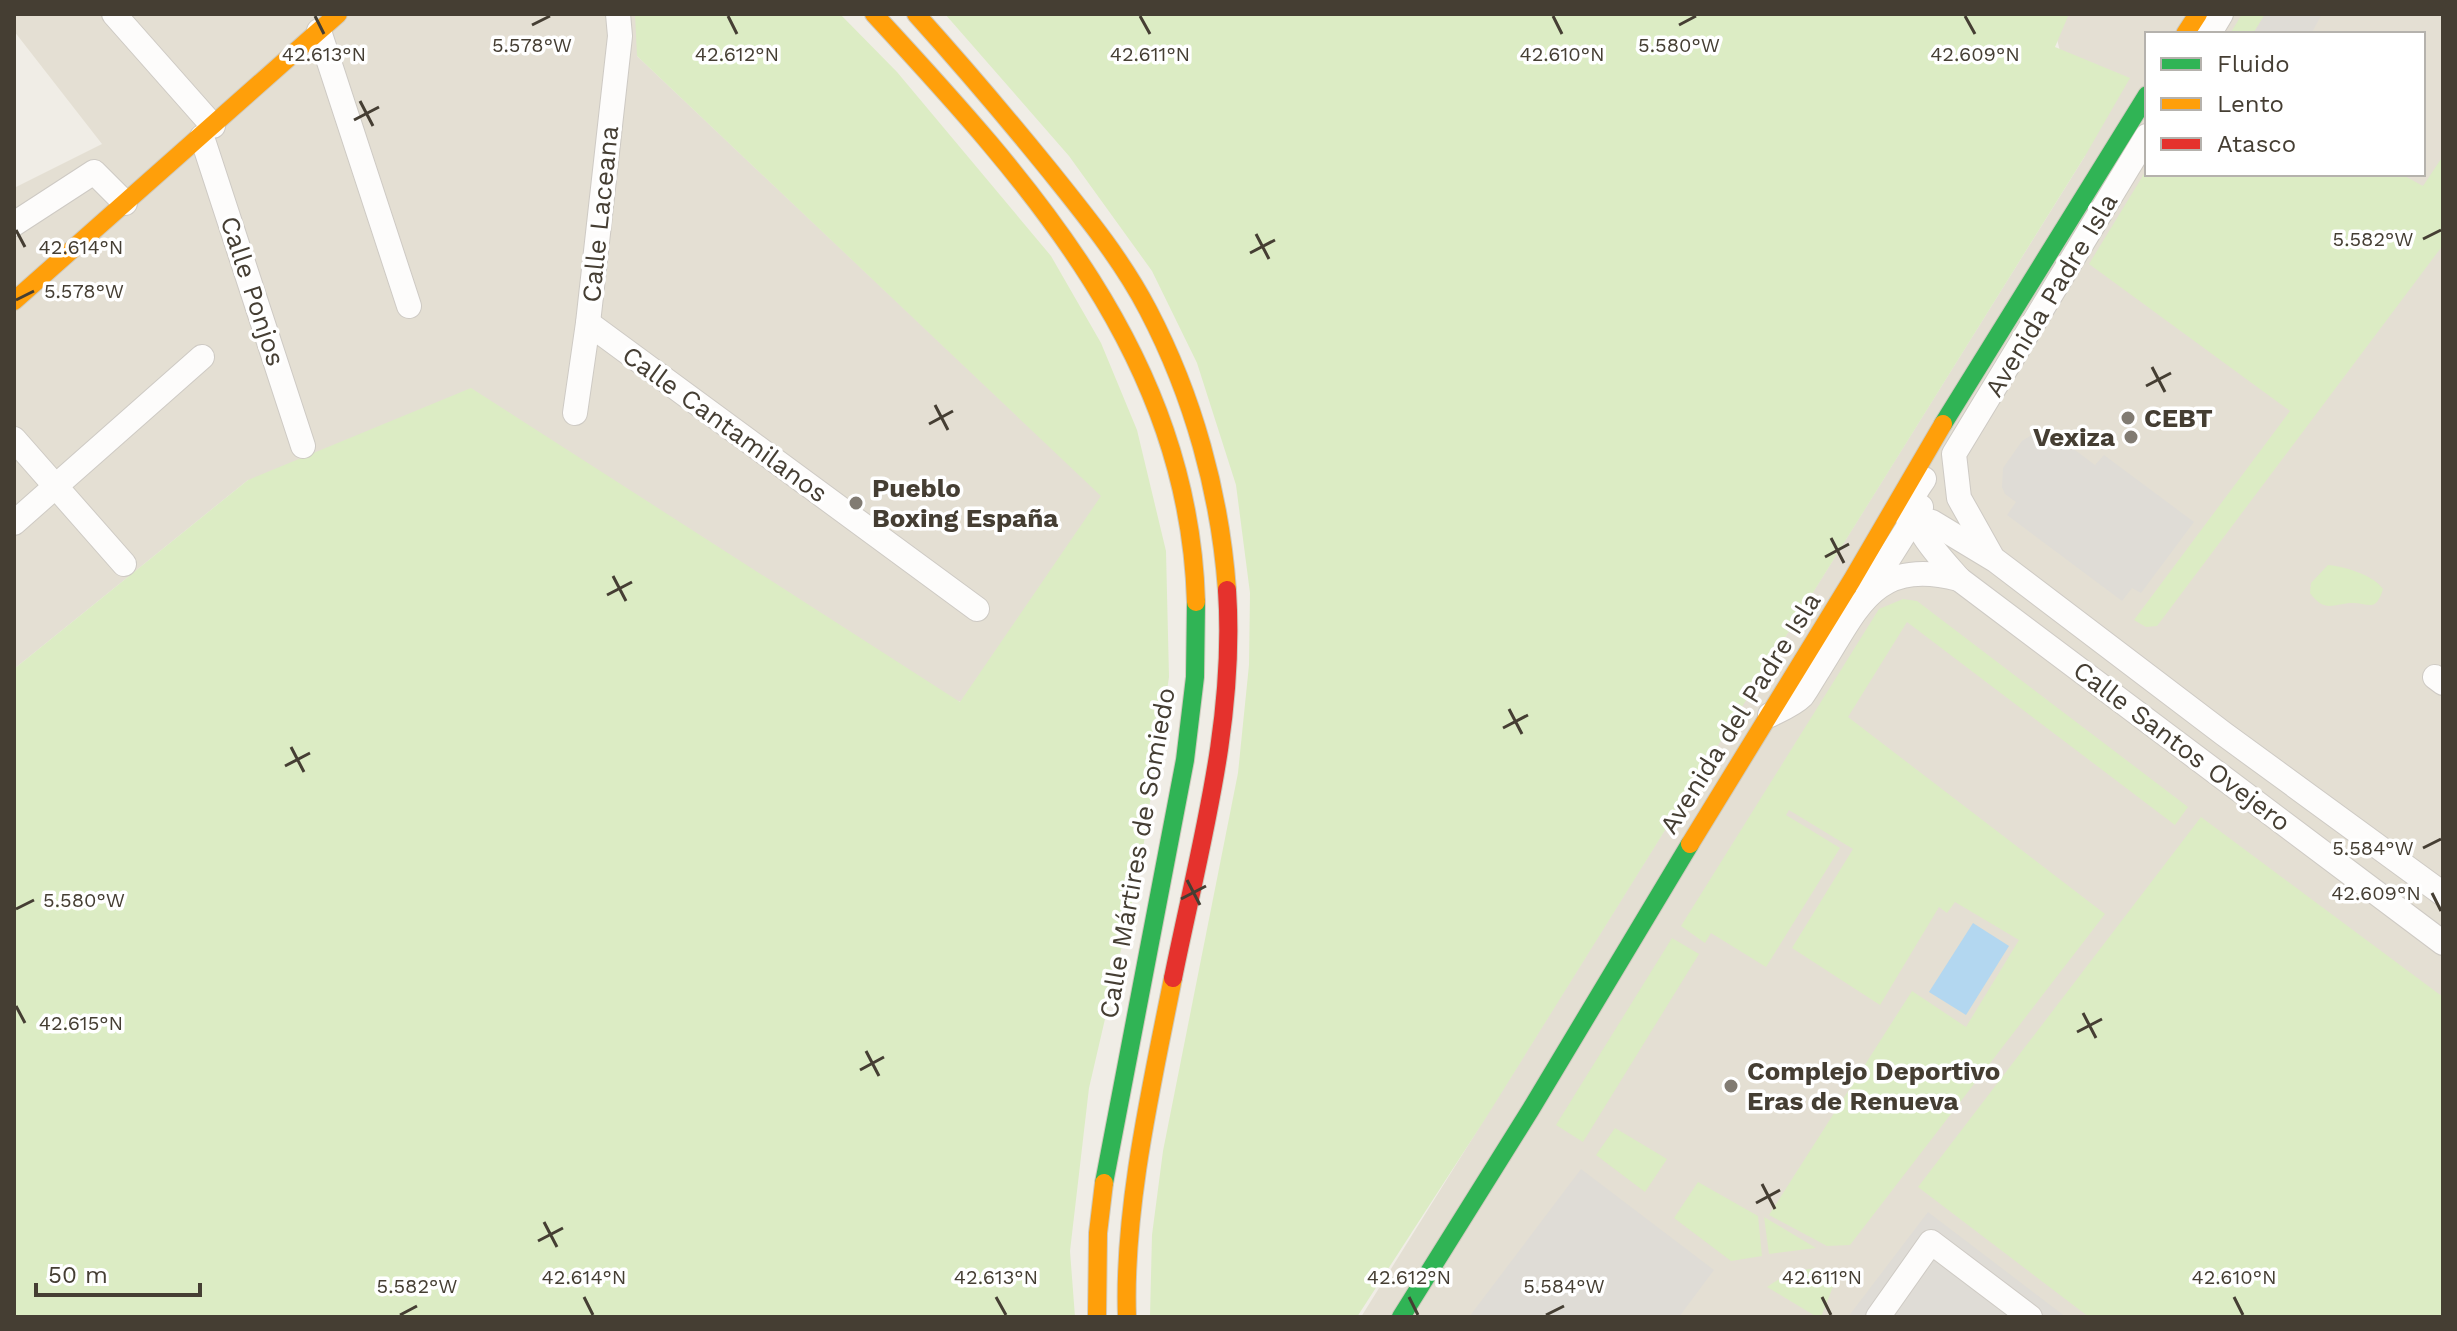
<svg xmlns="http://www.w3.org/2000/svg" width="2457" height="1331" viewBox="0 0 2457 1331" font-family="'Work Sans',sans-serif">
	<rect width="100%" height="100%" fill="#f0ede6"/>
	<g fill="#e4dfd3" fill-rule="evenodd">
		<polygon points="14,14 638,14 637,56 1102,496 961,702 248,480 14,669 14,188 102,144 14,31"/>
		<path d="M 2051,14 L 2443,14 L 2443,1317 L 1361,1317 L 2085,156 ZM 2147,34 L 2423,34 L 2423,174 L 2147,174 Z"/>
	</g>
	<g fill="#dcecc4">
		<polygon points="635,14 840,14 897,72 1051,256 1101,343 1137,430 1166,551 1169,677 1140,868 1089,1088 1070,1251 1075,1317 14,1317 14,669 248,480 471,388 960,702 1101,496 637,56"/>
		<polygon points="945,14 2069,14 2055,47 2130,78 2085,156 1487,1116 1357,1317 1150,1317 1152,1235 1163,1151 1238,773 1249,665 1250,593 1236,485 1197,363 1152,271 1069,156"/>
		<polygon points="2242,14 2265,14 2253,34 2230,34"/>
		<polygon points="2441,159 2443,160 2443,245 2157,626 2146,627 2134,620 2290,411 2089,264 2147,169 2147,174 2401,174 2423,186"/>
		<path d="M 2328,565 C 2343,566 2374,575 2383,589 C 2376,613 2368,603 2353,603 C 2334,603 2325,614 2310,593 L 2311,583 Z"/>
		<polygon points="1903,599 1917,601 2188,807 2175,825 1907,622 1848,717 2105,914 1850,1245 1827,1246 1769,1215 1912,991 1966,1027 2019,940 1955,902 1947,913 1939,907 1880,1005 1792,948 1853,849 1789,810 1786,815 1840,848 1766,967 1711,933 1705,943 1681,926 1879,609"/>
		<polygon points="2201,817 2443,997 2443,1317 2089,1317 1918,1187"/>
		<polygon points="1672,938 1699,954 1583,1142 1556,1125"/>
		<polygon points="1615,1128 1667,1159 1645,1192 1596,1155"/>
		<polygon points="1698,1182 1758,1216 1762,1256 1731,1261 1674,1218"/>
		<polygon points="1764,1217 1816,1248 1769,1254"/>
		<path d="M 1817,1268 L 1838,1274 L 1821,1317 L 1817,1317 L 1767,1287 C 1784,1275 1797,1270 1817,1268 Z"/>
	</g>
	<g fill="#dfdcd6">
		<polygon points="2265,14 2322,14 2311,34 2253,34"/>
		<polygon points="2035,433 2055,435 2095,465 2104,455 2194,522 2141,593 2132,588 2122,601 2007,515 2016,502 2005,494 2002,487 2003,468 2022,441"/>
		<polygon points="1581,1169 1714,1270 1679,1317 1469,1317"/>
		<polygon points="1928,1212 2066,1317 1848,1317"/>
	</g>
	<polygon fill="#b3d7f0" points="1973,923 2009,946 1966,1015 1929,992"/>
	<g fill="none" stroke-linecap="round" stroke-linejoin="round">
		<defs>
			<g id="street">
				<polyline points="114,14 213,126"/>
				<polyline points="319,31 409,306"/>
				<polyline points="2209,34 2221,14"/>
				<polyline points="202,137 303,446"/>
				<polyline points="14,224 94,172 125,203"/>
				<polyline points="588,323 977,609"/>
				<polyline points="575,413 588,323 620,36 618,14"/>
				<polyline points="14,439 124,564"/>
				<path d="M 1924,479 C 1921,484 1916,490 1914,496 C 1905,523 1943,560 1959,579 L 2443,943"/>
				<polyline points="1908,519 1915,517 1932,522 1995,560 2224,734 2443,894"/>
				<polyline points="14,523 202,357"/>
				<polyline points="1991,555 1959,498 1954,454 2147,136"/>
				<polyline points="1868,591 1921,507"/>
				<polyline points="2435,677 2443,683"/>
				<path d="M 1770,715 C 1780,710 1794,704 1802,696 C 1808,688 1813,678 1819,669 C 1858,608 1873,557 1959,579"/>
				<polyline points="1878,1317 1931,1242 2030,1317"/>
			</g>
			<g id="fast">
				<polyline points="1943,424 2147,95"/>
				<polyline points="1104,1183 1185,760 1195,677 1196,602"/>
				<polyline points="1401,1317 1531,1109 1690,844"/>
			</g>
			<g id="slow">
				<path d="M 874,14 C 1031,184 1189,357 1196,602"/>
				<path d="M 916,14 C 962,65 1007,118 1050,171 C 1086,216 1122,260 1148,310 C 1193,396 1220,493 1227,590"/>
				<polyline points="2185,34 2198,14"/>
				<polyline points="14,301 338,14"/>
				<polyline points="1690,844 1852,580 1943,424"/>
				<polyline points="1097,1317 1098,1233 1104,1183"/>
				<path d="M 1127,1317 C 1123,1209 1152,1084 1173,978"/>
			</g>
			<path id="jam" d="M 1173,978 C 1199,849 1236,723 1227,590"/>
		</defs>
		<use href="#street" stroke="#cecac4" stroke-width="26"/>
		<use href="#fast" stroke="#cfcabd" stroke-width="20"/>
		<use href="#slow" stroke="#cfcabd" stroke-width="20"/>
		<use href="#jam" stroke="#cfcabd" stroke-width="20"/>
		<use href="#street" stroke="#fdfcfb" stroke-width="24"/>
		<use href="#fast" stroke="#30b455" stroke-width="18"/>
		<use href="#slow" stroke="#ff9f0a" stroke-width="18"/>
		<use href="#jam" stroke="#e5322d" stroke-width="18"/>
	</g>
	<path fill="none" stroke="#453e33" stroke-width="3" d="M 315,16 L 324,34M 728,16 L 737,34M 1140,16 L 1150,34M 1553,16 L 1562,34M 1965,16 L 1975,34M 532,25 L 550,16M 1679,25 L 1696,16M 360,101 L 373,126M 354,120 L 379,107M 16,230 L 25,247M 1256,234 L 1269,259M 2423,239 L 2441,230M 1250,253 L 1275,240M 16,300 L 34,291M 2152,367 L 2165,392M 2146,386 L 2171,373M 935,405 L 948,430M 929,424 L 953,411M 1831,538 L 1844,563M 1825,557 L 1849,544M 613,576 L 626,601M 607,595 L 632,582M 1509,709 L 1522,734M 1503,728 L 1528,715M 291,747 L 304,772M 285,766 L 310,753M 2423,848 L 2441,839M 1187,880 L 1200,905M 2432,893 L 2441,911M 1181,899 L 1206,886M 16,909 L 34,900M 16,1006 L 25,1023M 2083,1013 L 2096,1038M 2077,1032 L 2102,1019M 866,1051 L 879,1076M 860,1070 L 884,1057M 1762,1184 L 1775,1209M 1756,1203 L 1780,1190M 544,1222 L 557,1247M 538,1241 L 563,1228M 584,1297 L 593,1315M 996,1297 L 1006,1315M 1409,1297 L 1418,1315M 1822,1297 L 1831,1315M 2234,1297 L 2243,1315M 400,1315 L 417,1306M 1546,1315 L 1564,1306"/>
	<g fill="#817b72" stroke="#fff" stroke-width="3">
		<circle cx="2128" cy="418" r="8"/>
		<circle cx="2131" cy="437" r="8"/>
		<circle cx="856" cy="503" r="8"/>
		<circle cx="1731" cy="1086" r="8"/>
	</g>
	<g text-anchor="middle" stroke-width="7" stroke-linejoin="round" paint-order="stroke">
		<g font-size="26" fill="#453e33" stroke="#fff">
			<text transform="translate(600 214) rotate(-84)" y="9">Calle Laceana</text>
			<text transform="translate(253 291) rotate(72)" y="9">Calle Ponjos</text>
			<text transform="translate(2051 295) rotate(-59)" y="9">Avenida Padre Isla</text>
			<text transform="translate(725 424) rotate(36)" y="9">Calle Cantamilanos</text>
			<text transform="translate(1740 713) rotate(-58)" y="9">Avenida del Padre Isla</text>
			<text transform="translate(2182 746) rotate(37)" y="9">Calle Santos Ovejero</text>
			<text transform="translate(1137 853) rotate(-80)" y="9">Calle Mártires de Somiedo</text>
		</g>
		<g font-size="26" font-weight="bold" fill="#453e33" stroke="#fff" text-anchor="start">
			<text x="2144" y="427">CEBT</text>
			<text x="2115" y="446" text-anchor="end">Vexiza</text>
			<text x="872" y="497">Pueblo<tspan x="872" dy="30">Boxing España</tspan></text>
			<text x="1747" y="1080">Complejo Deportivo<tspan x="1747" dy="30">Eras de Renueva</tspan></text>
		</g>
	</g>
	<g font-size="20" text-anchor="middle" fill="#453e33" stroke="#fff" stroke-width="7" stroke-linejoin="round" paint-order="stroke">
		<text x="532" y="52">5.578°W</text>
		<text x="1679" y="52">5.580°W</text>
		<text x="324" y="61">42.613°N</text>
		<text x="737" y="61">42.612°N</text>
		<text x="1150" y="61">42.611°N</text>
		<text x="1562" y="61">42.610°N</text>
		<text x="1975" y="61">42.609°N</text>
		<text x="2373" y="246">5.582°W</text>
		<text x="81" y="254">42.614°N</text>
		<text x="84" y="298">5.578°W</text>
		<text x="2373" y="855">5.584°W</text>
		<text x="2376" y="900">42.609°N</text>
		<text x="84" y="907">5.580°W</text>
		<text x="81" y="1030">42.615°N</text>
		<text x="584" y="1284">42.614°N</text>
		<text x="996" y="1284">42.613°N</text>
		<text x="1409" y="1284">42.612°N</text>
		<text x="1822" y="1284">42.611°N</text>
		<text x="2234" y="1284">42.610°N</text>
		<text x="417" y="1293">5.582°W</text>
		<text x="1564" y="1293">5.584°W</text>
	</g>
	<rect width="2457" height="1331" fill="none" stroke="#453e33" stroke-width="32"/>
	<rect x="2145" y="32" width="280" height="144" fill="#ffffff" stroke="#b5b2ad" stroke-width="2"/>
	<rect x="2161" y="58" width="40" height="12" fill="#30b455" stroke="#b5b2ad" stroke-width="2"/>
	<text x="2217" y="72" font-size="24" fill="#453e33">Fluido</text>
	<rect x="2161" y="98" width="40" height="12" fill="#ff9f0a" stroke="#b5b2ad" stroke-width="2"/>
	<text x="2217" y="112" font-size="24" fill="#453e33">Lento</text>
	<rect x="2161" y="138" width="40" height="12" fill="#e5322d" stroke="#b5b2ad" stroke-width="2"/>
	<text x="2217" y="152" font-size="24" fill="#453e33">Atasco</text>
	<path d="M36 1283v12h164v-12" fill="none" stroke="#453e33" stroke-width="4"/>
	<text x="48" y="1283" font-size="24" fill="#453e33" stroke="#ffffff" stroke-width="6" paint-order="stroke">50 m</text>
</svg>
